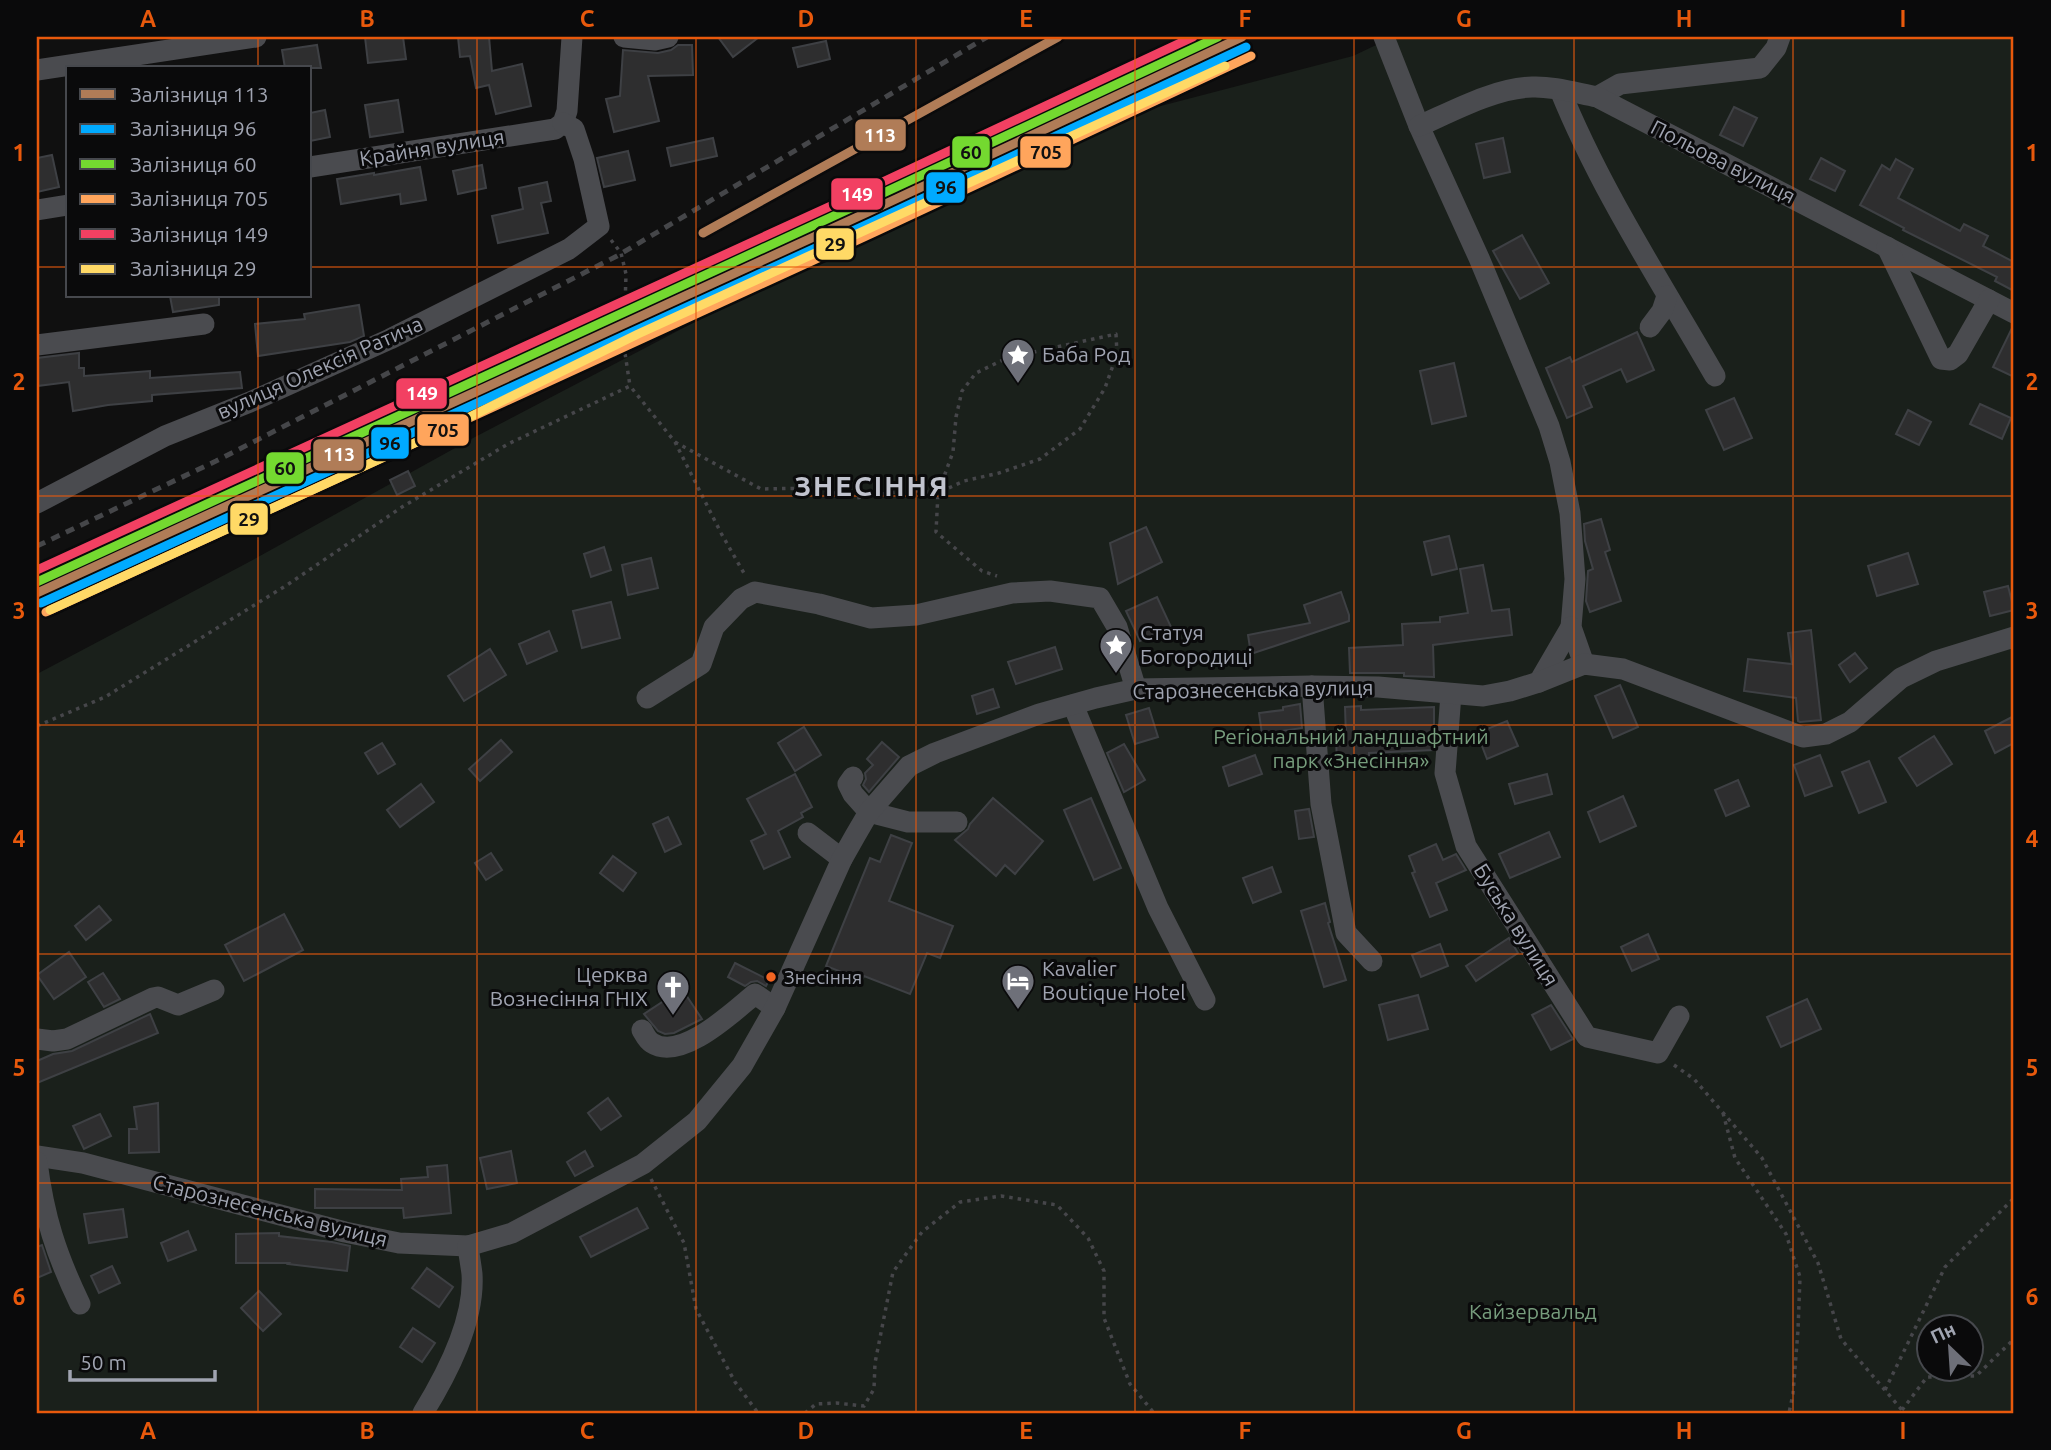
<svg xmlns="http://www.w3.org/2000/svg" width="2051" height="1450" viewBox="0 0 2051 1450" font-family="Ubuntu,sans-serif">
	<rect width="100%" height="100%" fill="#101010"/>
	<path fill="#1a201b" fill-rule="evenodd" d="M 1393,37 L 2014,37 L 2014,1413 L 37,1413 L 37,674 L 249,562 L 475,437 L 731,303 L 1157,107 L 1353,56 ZM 1928,1328 L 1970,1328 L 1970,1370 L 1928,1370 Z"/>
	<g fill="#2e2e2f" stroke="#3e4044" stroke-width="2">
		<polygon points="365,37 403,37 406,59 368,63"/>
		<polygon points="458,37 489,37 492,71 522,64 531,106 496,114 489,85 476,88 470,56 460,57"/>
		<polygon points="718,37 759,37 733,57"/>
		<polygon points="826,41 830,59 798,67 793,48"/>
		<polygon points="317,45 321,68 285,68 282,50"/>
		<polygon points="678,45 692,45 693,75 648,76 659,121 614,132 606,99 620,96 623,50 658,53 671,50"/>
		<polygon points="398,100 403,132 370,137 365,105"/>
		<polygon points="1734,107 1757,118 1743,146 1720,135"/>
		<polygon points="325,110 330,137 310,141 310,113"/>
		<polygon points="713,138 717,156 671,166 667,148"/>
		<polygon points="1503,138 1510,172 1484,178 1476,144"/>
		<polygon points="628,151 635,180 604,187 597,158"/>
		<polygon points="52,155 59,187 37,192 37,158"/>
		<polygon points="1821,158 1845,171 1835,191 1810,179"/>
		<polygon points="1896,159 1913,169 1898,198 1960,231 1964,224 1988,236 1983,246 2014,262 2014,291 1995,281 1997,277 1903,230 1904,228 1860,205 1882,165 1890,170"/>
		<polygon points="482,165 486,188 458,194 453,171"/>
		<polygon points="420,167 426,200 401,204 400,194 341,204 337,179 374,173 374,175"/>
		<polygon points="547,182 551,201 541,203 548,233 498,243 492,216 523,209 519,188"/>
		<polygon points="1522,235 1549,283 1520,299 1493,251"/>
		<polygon points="170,296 219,296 219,305 173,312"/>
		<polygon points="359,305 364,336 350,342 258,356 255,324 305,319 304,314"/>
		<polygon points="2013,326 2014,326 2014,377 1993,367"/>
		<polygon points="1637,332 1654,370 1627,382 1621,369 1583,386 1592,407 1567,418 1546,368 1570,357 1572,362"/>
		<polygon points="79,353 79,368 84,368 84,376 150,371 150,378 240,372 242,388 152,395 152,401 108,405 73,411 69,382 37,386 37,358"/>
		<polygon points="1454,363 1466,416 1432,424 1420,371"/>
		<polygon points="1734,398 1752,438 1724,450 1706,410"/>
		<polygon points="1980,404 2011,418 2002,439 1970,424"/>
		<polygon points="1908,410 1931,422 1919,445 1896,434"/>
		<polygon points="408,471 415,486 397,495 390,480"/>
		<polygon points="1601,519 1610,550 1605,552 1621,601 1590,612 1586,601 1588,571 1593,569 1585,541 1584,524"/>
		<polygon points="1146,527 1162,562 1118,584 1110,543"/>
		<polygon points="1449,536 1457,569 1432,575 1424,542"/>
		<polygon points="604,547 611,570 591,577 584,554"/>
		<polygon points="1908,553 1918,584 1877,596 1868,566"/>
		<polygon points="651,558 658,588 628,595 622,565"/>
		<polygon points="1483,565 1492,611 1509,609 1512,635 1433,645 1434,677 1404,676 1404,673 1350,673 1349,648 1403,645 1402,624 1440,622 1440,617 1468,613 1460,569"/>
		<polygon points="2008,586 2014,610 1990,616 1984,592"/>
		<polygon points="1341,592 1349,615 1349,621 1251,654 1248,635 1310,623 1304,605"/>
		<polygon points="1157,597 1171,627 1140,641 1126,611"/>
		<polygon points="611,602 620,638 582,648 573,611"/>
		<polygon points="1811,630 1821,720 1800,722 1798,721 1796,698 1744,691 1748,659 1792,664 1788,633"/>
		<polygon points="549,631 557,651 527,664 519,644"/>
		<polygon points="1055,647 1062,669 1016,684 1008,662"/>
		<polygon points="490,649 506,675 464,701 448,676"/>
		<polygon points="1855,653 1867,668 1850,682 1839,665"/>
		<polygon points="1620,685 1638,727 1613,738 1595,696"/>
		<polygon points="993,689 999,707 977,714 972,696"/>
		<polygon points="1300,704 1302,728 1262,734 1259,713 1283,710 1283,707"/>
		<polygon points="1361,706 1361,710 1434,707 1434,750 1369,753 1369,764 1337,765 1336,737 1346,737 1345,707"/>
		<polygon points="1149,708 1158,737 1135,744 1126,715"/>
		<polygon points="2014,716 2014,743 1995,753 1985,731"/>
		<polygon points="1507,721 1518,746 1487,759 1477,733"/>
		<polygon points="804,727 821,755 795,771 778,743"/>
		<polygon points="1934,736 1952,764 1917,786 1899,758"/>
		<polygon points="501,740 512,752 480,781 469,769"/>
		<polygon points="882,742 899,757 869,792 863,785 866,779 865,773 873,765 867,759"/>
		<polygon points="382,743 395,764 378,774 365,753"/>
		<polygon points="1124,744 1145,780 1124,792 1107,753"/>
		<polygon points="1255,755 1262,774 1229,786 1223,767"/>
		<polygon points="1820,755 1832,786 1805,796 1794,765"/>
		<polygon points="1869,761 1886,802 1859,813 1842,772"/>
		<polygon points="795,774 812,807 801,813 803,817 778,831 790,857 764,869 751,841 766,834 747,799"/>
		<polygon points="1547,774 1552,794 1515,804 1509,784"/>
		<polygon points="1738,780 1749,806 1726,816 1715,790"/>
		<polygon points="421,784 434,802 400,827 387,810"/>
		<polygon points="1623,796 1636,826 1600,842 1588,812"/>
		<polygon points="993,798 1043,841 1015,874 1005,865 996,876 955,840 968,829 970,824"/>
		<polygon points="1091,798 1121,868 1094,880 1064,810"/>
		<polygon points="1309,809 1314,837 1299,839 1295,811"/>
		<polygon points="668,817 681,844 665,852 653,824"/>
		<polygon points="1549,832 1560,857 1510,878 1499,854"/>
		<polygon points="891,835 912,843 889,901 953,926 940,958 927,953 910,994 864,976 862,980 826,966 870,858 880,862"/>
		<polygon points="1436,844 1443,860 1456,854 1466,870 1436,883 1447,910 1430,917 1412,873 1415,872 1409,856"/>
		<polygon points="491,853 502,870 486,880 475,863"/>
		<polygon points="613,856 636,873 623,891 600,873"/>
		<polygon points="1272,867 1281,892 1253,903 1243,878"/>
		<polygon points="1325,903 1330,922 1328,923 1346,980 1324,987 1301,911"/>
		<polygon points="99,906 111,920 86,940 75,926"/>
		<polygon points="284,914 303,950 244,981 225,945"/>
		<polygon points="1648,934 1659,959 1632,971 1621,947"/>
		<polygon points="1509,938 1518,953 1476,981 1466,966"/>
		<polygon points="1440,944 1448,966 1421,977 1412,955"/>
		<polygon points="69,952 86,977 54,999 37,975"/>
		<polygon points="735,963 769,980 766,986 757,981 751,982 745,986 728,977"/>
		<polygon points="103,973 120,999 104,1007 88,982"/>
		<polygon points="682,989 702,1019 674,1033 665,1034 658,1031 644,1014"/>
		<polygon points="1418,995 1428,1029 1388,1040 1379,1005"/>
		<polygon points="1807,999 1821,1029 1781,1047 1767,1017"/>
		<polygon points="1551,1005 1573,1039 1551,1050 1532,1015"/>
		<polygon points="150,1014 158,1033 37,1083 37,1061 53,1054 72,1051"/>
		<polygon points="608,1098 621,1116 601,1130 588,1113"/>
		<polygon points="158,1103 159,1152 129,1153 129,1129 137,1129 134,1107"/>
		<polygon points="100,1114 111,1136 84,1149 73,1126"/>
		<polygon points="511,1151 517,1183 487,1189 480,1158"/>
		<polygon points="585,1151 593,1166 575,1176 567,1162"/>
		<polygon points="447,1165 451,1213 404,1218 403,1208 315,1208 315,1189 402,1190 401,1179 428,1177 427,1167"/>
		<polygon points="637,1208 648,1228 591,1257 580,1237"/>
		<polygon points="123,1209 127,1237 89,1243 84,1214"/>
		<polygon points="188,1231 196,1250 168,1261 161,1243"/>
		<polygon points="279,1233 279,1236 332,1242 350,1246 347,1271 288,1264 289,1263 236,1263 236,1234"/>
		<polygon points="42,1245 51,1272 37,1278 37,1247"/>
		<polygon points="112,1266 120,1283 99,1293 91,1276"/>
		<polygon points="427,1268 453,1287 439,1307 412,1288"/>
		<polygon points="259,1291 281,1314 263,1331 241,1308"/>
		<polygon points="413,1328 435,1343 422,1362 400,1347"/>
	</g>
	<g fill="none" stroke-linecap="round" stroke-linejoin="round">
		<g stroke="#46464a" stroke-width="3.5" stroke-dasharray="3.5 5" stroke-linecap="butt">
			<polyline points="611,240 621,253 626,274 625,306 628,321 623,340 630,386"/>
			<polyline points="675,442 761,489 814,488 855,498 909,490 938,493 964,481 999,473 1040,459 1080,429 1105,388 1117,354 1116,334 1007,358 976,373 962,391 956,417 953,452 938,493 936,532 982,571 997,576"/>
			<polyline points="37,726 105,697 287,585 402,507 508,444 630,386 675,442 721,533 745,575"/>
			<polyline points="1674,1065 1694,1079 1762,1158 1818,1263 1841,1339 1902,1410 1903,1413"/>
			<polyline points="1723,1113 1735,1158 1786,1234 1800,1277 1798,1330 1793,1394 1789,1413"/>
			<polyline points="651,1179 684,1243 696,1309 735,1382 758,1413"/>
			<polyline points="1885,1390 1945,1267 2014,1198"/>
			<polyline points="1902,1410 1927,1377 1976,1376 2014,1339"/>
			<polyline points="805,1413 816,1404 836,1403 864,1406 874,1389 875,1363 893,1272 922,1232 960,1202 1001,1196 1057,1205 1088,1238 1104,1271 1104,1318 1130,1384 1154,1413"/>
		</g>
		<g stroke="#4a4b4f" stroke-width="21">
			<polyline points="624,37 655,40 668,37"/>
			<polyline points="1384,37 1419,126 1479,258 1549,426 1560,462 1570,513 1575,579 1571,627 1584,664"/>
			<polyline points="37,70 256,37"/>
			<path d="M 1560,90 C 1601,191 1661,282 1715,376"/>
			<polyline points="1597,97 1620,84 1760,68 1776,48 1780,37"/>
			<path d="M 1419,126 C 1453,111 1495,88 1532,87 C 1553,86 1576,93 1597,97 L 2014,313"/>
			<polyline points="310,167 555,129 563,123 567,111 572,37"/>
			<polyline points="37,210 68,205"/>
			<polyline points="1887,247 1941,359 1950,360 1958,354 1989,300"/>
			<polyline points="1650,327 1662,311 1667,296"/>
			<polyline points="37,345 204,324"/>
			<polyline points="37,503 165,436 250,402 390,339 569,249 599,226 584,159 574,129 563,123"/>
			<polyline points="1539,682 1571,627"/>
			<polyline points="1312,686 1321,804 1346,933 1372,961"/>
			<polyline points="1451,694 1445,773 1466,846 1587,1037 1658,1053 1679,1016"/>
			<polyline points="647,698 701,664 714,627 741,599 755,592 819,604 871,618 916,615 1012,593 1050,591 1100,598 1117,627 1136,689"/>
			<polyline points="1073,705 1158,908 1205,1000"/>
			<polyline points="853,777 848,784 853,794 869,812 908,822 957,822"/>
			<polyline points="808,833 842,859"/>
			<path d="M 642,1030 C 645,1035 647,1040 652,1043 C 681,1062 733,1012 755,994 L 775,1008"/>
			<polyline points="37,1039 53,1041 67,1039 153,998 158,997 178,1005 214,990"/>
			<polyline points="37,1156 83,1163 345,1232 399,1243 468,1246 512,1233 643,1164 697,1121 742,1066 775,1008 842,859 855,836 869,812 909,766 935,753 1039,714 1096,698 1136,689 1312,686 1378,687 1483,696 1510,691 1539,682 1584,664 1623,669 1803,737 1826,734 1850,722 1901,678 1936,661 2014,637"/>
			<path d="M 37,1162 C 44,1217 56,1254 80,1304"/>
			<path d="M 423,1413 C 447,1374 475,1321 472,1274 C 471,1265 469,1255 468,1246"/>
		</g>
		<polyline stroke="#454649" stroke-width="5" stroke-dasharray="9 7" stroke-linecap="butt" points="37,546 216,461 617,256 987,37"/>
		<defs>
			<g id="rail-1">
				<polyline points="703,233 1058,37"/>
				<polyline points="37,593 866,213 1242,37"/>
			</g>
			<polyline id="rail-2" points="41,603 870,223 1246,47"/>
			<polyline id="rail-3" points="37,582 862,203 1218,37"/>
			<polyline id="rail-4" points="46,612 875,232 1251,56"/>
			<polyline id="rail-5" points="37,570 857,194 1193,37"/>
			<polyline id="rail-6" points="50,610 441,431 638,334 1225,66"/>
		</defs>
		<use href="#rail-1" stroke="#0a0a0b" stroke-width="14"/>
		<use href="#rail-2" stroke="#0a0a0b" stroke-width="14"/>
		<use href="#rail-3" stroke="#0a0a0b" stroke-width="14"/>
		<use href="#rail-4" stroke="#0a0a0b" stroke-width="14"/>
		<use href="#rail-5" stroke="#0a0a0b" stroke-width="14"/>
		<use href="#rail-6" stroke="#0a0a0b" stroke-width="14"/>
		<use href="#rail-1" stroke="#b07c57" stroke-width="9"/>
		<use href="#rail-2" stroke="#0af" stroke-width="9"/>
		<use href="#rail-3" stroke="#74d930" stroke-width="9"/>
		<use href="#rail-4" stroke="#ffa55c" stroke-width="9"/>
		<use href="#rail-5" stroke="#f24062" stroke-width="9"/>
		<use href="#rail-6" stroke="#ffd966" stroke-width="9"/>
	</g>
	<path fill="none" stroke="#e8590c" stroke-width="2" stroke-opacity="0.55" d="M 258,37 L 258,68M 477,37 L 477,1413M 696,37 L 696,1413M 916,37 L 916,1413M 1135,37 L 1135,1413M 1354,37 L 1354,1413M 1574,37 L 1574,1413M 1793,37 L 1793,1413M 37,267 L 68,267M 310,267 L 2014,267M 258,296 L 258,1413M 37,496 L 2014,496M 37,725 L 2014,725M 37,954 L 2014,954M 37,1183 L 2014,1183"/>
	<defs>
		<symbol id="sight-pin" viewBox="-11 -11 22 30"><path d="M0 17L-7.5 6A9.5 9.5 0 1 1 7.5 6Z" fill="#6e7079" stroke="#0a0a0b"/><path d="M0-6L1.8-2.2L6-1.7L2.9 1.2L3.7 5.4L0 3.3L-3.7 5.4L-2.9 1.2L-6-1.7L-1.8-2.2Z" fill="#fff"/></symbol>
		<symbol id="hotel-pin" viewBox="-11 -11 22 30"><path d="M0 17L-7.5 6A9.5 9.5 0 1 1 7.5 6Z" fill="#6e7079" stroke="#0a0a0b"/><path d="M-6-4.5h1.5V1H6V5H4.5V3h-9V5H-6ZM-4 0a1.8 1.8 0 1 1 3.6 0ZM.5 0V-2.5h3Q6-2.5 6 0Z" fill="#fff"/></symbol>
		<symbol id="church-pin" viewBox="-11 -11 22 30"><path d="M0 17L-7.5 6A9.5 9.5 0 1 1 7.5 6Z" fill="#6e7079" stroke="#0a0a0b"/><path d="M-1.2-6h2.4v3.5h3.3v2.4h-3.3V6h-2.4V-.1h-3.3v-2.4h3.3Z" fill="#fff"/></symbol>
	</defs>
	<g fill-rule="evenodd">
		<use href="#sight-pin" x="999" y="336" width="38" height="52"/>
		<use href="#sight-pin" x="1097" y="626" width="38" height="52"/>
		<use href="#hotel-pin" x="999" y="962" width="38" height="52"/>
		<use href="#church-pin" x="654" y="968" width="38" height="52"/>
	</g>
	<circle fill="#f26522" stroke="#0a0a0b" stroke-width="2.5" cx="771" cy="977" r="6"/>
	<g text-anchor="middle" stroke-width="6" stroke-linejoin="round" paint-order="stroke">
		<g font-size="19" fill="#a0a4b1" stroke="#0a0a0b" text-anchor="start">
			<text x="784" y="984">Знесіння</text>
		</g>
		<g font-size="21" fill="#a0a4b1" stroke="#0a0a0b">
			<text transform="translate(432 148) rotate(-9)" y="7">Крайня вулиця</text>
			<text transform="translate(1723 162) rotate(27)" y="7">Польова вулиця</text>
			<text transform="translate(320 368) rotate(-24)" y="7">вулиця Олексія Ратича</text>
			<text transform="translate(1253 690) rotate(-1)" y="7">Старознесенська вулиця</text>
			<text transform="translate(1516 925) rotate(58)" y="7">Буська вулиця</text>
			<text transform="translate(270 1211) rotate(14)" y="7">Старознесенська вулиця</text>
		</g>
		<g font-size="21" fill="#a0a4b1" stroke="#0a0a0b" text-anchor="start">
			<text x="1042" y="362">Баба Род</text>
			<text x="1140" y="640">Статуя<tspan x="1140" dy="24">Богородиці</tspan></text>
			<text x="1042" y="976">Kavalier<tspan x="1042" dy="24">Boutique Hotel</tspan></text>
			<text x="648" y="982" text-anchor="end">Церква<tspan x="648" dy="24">Вознесіння ГНІХ</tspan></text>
		</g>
		<g font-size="21" fill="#779d7d" stroke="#0a0a0b">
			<text x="1351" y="744">Регіональний ландшафтний<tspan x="1351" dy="24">парк «Знесіння»</tspan></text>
			<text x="1533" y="1319">Кайзервальд</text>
		</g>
		<g font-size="28" font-weight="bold" letter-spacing="2" fill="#c1c3ce" stroke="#0a0a0b">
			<text x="872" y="496">ЗНЕСІННЯ</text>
		</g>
	</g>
	<g stroke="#0a0a0b" stroke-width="2.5">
		<rect x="854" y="118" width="53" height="34" rx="7" fill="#b07c57"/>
		<rect x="1019" y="135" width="53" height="34" rx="7" fill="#ffa55c"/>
		<rect x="951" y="135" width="40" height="34" rx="7" fill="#74d930"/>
		<rect x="925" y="171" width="41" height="33" rx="7" fill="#0af"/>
		<rect x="830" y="177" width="54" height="34" rx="7" fill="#f24062"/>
		<rect x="815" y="227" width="40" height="34" rx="7" fill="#ffd966"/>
		<rect x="395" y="377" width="53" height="33" rx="7" fill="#f24062"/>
		<rect x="416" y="413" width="54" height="34" rx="7" fill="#ffa55c"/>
		<rect x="370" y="426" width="40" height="34" rx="7" fill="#0af"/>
		<rect x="312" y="438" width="53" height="34" rx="7" fill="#b07c57"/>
		<rect x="265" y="451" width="40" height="34" rx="7" fill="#74d930"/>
		<rect x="229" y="502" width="40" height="34" rx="7" fill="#ffd966"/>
	</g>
	<g font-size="19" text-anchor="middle" font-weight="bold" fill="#fff">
		<text x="880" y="142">113</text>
		<text x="857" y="201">149</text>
		<text x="422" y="400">149</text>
		<text x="339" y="461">113</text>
	</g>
	<g font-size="19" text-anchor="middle" font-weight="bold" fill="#111">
		<text x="1046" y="159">705</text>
		<text x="971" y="159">60</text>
		<text x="946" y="194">96</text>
		<text x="835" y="251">29</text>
		<text x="443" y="437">705</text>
		<text x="390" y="450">96</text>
		<text x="285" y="475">60</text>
		<text x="249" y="526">29</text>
	</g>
	<rect width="2051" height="1450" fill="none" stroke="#0a0a0b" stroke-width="77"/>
	<rect x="66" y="66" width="245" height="231" fill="#0a0a0b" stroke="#46484d" stroke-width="2"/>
	<rect x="80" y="89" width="35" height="10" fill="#b07c57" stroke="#46484d" stroke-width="2"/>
	<text x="130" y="102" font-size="21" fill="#a0a4b1">Залізниця 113</text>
	<rect x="80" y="124" width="35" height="10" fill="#00aaff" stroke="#46484d" stroke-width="2"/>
	<text x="130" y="136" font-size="21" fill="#a0a4b1">Залізниця 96</text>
	<rect x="80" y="159" width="35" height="10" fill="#74d930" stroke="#46484d" stroke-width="2"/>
	<text x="130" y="172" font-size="21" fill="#a0a4b1">Залізниця 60</text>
	<rect x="80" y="194" width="35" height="10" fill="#ffa55c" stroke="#46484d" stroke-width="2"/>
	<text x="130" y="206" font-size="21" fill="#a0a4b1">Залізниця 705</text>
	<rect x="80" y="229" width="35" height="10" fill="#f24062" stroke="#46484d" stroke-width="2"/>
	<text x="130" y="242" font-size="21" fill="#a0a4b1">Залізниця 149</text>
	<rect x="80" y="264" width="35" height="10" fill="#ffd966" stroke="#46484d" stroke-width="2"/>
	<text x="130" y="276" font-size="21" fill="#a0a4b1">Залізниця 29</text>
	<g transform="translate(1950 1348) rotate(335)"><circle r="33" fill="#0a0a0b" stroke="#46484d" stroke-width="2"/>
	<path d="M0-5L12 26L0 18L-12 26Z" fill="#6e7079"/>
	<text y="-10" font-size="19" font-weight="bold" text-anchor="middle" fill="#a0a4b1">Пн</text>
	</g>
	<path d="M70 1370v10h145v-10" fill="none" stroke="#a0a4b1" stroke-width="3.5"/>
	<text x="80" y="1370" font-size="21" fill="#a0a4b1" stroke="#0a0a0b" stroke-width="5" paint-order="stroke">50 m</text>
	<rect x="38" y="38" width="1974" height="1374" fill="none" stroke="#e8590c" stroke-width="2.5"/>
	<g font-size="23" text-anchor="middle" font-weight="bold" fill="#e8590c">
		<text x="148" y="27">A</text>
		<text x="367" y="27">B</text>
		<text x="587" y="27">C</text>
		<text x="806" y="27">D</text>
		<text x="1026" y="27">E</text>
		<text x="1245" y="27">F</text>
		<text x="1464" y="27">G</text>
		<text x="1684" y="27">H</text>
		<text x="1903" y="27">I</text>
		<text x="19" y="161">1</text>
		<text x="2032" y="161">1</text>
		<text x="19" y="390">2</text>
		<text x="2032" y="390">2</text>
		<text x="19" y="619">3</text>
		<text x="2032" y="619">3</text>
		<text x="19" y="847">4</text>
		<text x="2032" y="847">4</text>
		<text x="19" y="1076">5</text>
		<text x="2032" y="1076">5</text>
		<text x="19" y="1305">6</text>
		<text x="2032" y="1305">6</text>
		<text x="148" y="1439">A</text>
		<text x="367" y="1439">B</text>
		<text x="587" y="1439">C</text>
		<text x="806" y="1439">D</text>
		<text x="1026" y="1439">E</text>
		<text x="1245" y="1439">F</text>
		<text x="1464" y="1439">G</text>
		<text x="1684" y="1439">H</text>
		<text x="1903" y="1439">I</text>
	</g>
</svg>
